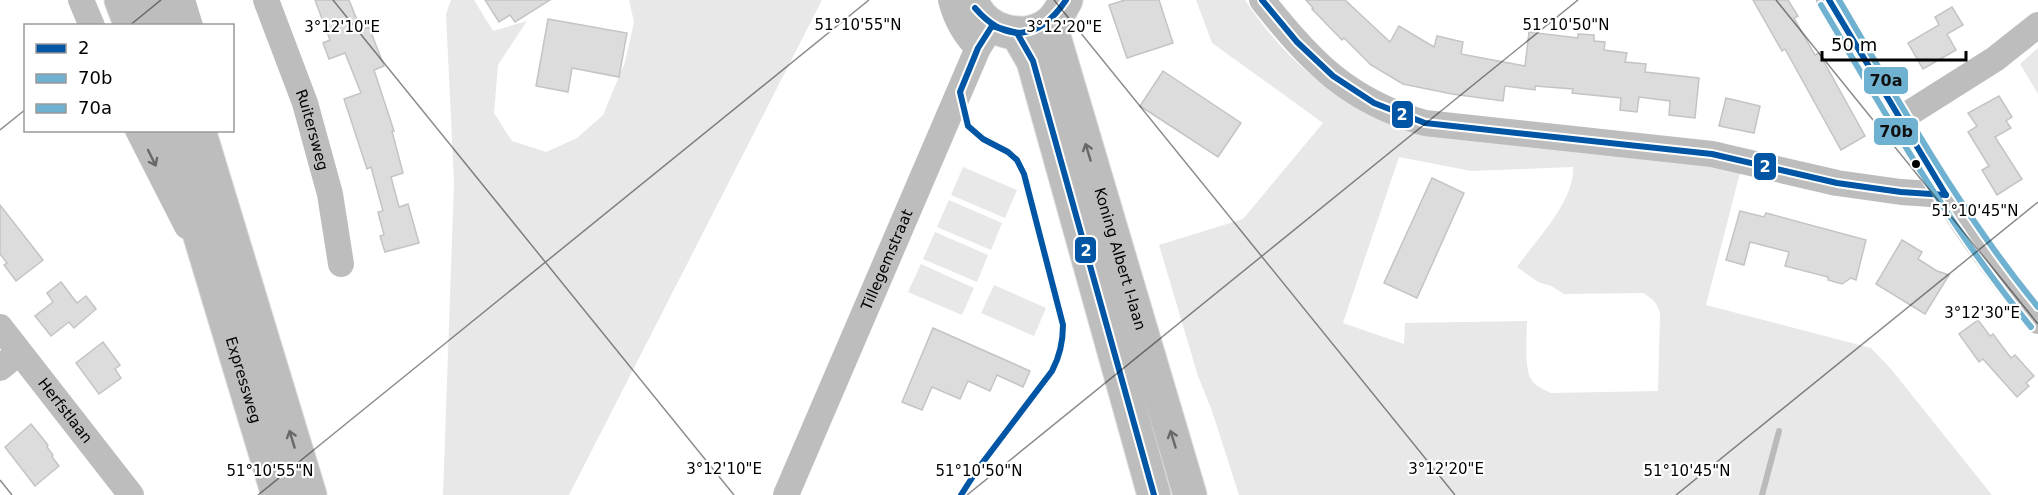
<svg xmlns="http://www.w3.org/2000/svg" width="2038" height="495" viewBox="0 0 2038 495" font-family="'DejaVu Sans',sans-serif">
	<rect width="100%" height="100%" fill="#fff"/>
	<g fill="#e8e8e8" fill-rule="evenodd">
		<polygon points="451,0 474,0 493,31 527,21 498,65 494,113 512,141 546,152 577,138 603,115 625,62 634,22 629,0 822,0 569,495 443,495 454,182 446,14"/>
		<path d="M 1196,0 L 1245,0 C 1288,64 1336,102 1407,131 L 1741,169 L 1706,305 L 1871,348 L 1891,369 L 1992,495 L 1239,495 L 1212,411 L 1198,376 L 1159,245 L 1243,219 L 1323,123 L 1212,43 ZM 1399,157 L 1471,171 L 1573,167 C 1575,201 1536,240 1517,267 L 1538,282 L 1551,286 L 1564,294 L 1643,293 C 1653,299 1657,303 1660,313 L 1658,391 L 1551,393 C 1544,390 1535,386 1531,379 C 1524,368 1527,335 1527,321 L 1405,323 L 1404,344 L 1343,323 Z"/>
		<polygon points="2038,48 2038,94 2020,64"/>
		<polygon points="963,167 1017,190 1005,218 951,195"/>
		<polygon points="949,200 1002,223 991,250 937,227"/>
		<polygon points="935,232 988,255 977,282 923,259"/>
		<polygon points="921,264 974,288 962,315 908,292"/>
		<polygon points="994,285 1046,308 1034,336 981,313"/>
	</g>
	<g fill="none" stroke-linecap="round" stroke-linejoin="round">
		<polyline stroke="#bababa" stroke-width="6" points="1762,495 1779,431"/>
	</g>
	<g fill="#dcdcdc" stroke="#c4c4c4" stroke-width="1.5">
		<polygon points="315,0 349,0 361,30 369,27 384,66 374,70 394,131 392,131 403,173 391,177 399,207 408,204 419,243 385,252 380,236 384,235 378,212 383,211 371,167 367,169 344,99 361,93 345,53 329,59 323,43 330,40"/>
		<polygon points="485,0 550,0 515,22 510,15 499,22"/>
		<polygon points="1125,0 1159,0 1173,43 1127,58 1109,5"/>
		<polygon points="1306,0 1345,0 1390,42 1399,26 1434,47 1437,36 1463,42 1461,54 1525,66 1529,32 1578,38 1578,34 1594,35 1594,41 1605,42 1604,50 1627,53 1625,62 1646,64 1645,72 1699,78 1695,118 1669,115 1670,101 1639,97 1637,112 1620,110 1621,98 1572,93 1573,89 1535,86 1535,90 1505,86 1503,101 1452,94 1403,84 1371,65 1344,38 1342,40 1312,9 1313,8"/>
		<polygon points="1753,0 1788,0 1798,16 1794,18 1815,55 1819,53 1865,136 1841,150 1785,49 1782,51"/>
		<polygon points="1952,7 1963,25 1947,34 1956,50 1923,69 1908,43 1939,25 1935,17"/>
		<polygon points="548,19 627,33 619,77 572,68 568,92 536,86"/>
		<polygon points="1163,71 1241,123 1218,157 1140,106"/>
		<polygon points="1999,96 2012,117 2006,121 2011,128 1995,137 2022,179 1997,195 1982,170 1989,166 1968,132 1977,126 1968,113"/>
		<polygon points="1726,98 1760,106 1754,133 1719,126"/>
		<polygon points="1432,178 1464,193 1417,298 1384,283"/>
		<polygon points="0,205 43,260 16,281 4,265 7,263 0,254"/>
		<polygon points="1740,211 1764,217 1766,213 1866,240 1856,280 1851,278 1842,284 1828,280 1828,277 1785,266 1789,252 1750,242 1744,265 1726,260"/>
		<polygon points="1902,240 1922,252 1918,259 1937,271 1949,275 1925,314 1876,284"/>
		<polygon points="61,282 77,303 86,296 96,309 74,328 69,322 51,336 35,316 53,302 47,293"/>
		<polygon points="1978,320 1990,336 1993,334 2011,358 2015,355 2034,376 2026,383 2029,386 2017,397 1983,359 1979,362 1959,334"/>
		<polygon points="933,328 1030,371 1023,387 997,375 990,391 968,381 960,399 932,387 922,410 902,402"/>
		<polygon points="103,342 120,365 115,369 121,378 99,394 76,363"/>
		<polygon points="31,424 48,445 47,447 53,455 52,457 59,466 35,486 5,447"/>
	</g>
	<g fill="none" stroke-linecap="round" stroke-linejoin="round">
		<defs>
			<g id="major">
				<path d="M 972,0 C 982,32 1024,43 1050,23 C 1057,17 1062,8 1066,0"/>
				<path id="s4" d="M 1050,23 L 1190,495"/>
				<polyline points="1017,33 1033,61 1154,495"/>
			</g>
			<g id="highway">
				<polyline points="121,0 131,26"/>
				<polyline points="154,0 164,26"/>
				<path id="s5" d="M 168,130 L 278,495"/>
				<polyline points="199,130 310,495"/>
			</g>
		</defs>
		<use href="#major" stroke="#dbdbdb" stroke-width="35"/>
		<use href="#highway" stroke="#dbdbdb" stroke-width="35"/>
		<g stroke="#bdbdbd" stroke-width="26">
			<polyline points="81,0 92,26"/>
			<polyline points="182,0 190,26"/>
			<path id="s1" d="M 266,0 L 305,103 L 330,194 L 341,264"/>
			<path d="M 951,0 C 956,20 964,34 978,48"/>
			<path d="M 1262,0 C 1310,61 1348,101 1425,123 L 1712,154 L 1837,183 L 1901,192 L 1946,195"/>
			<path d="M 1829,0 C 1894,109 1954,225 2038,321"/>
			<polyline points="1900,119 1995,59 2038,25"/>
			<polyline points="138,130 187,226"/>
			<path id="s2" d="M 0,327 L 131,495"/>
			<polyline points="0,368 19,352"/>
			<path id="s3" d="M 786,495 L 978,48 L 992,26"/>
		</g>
		<use href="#major" stroke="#bdbdbd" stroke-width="33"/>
		<use href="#highway" stroke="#bdbdbd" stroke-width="33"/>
		<defs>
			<g id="bus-1">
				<polyline points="1262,0 1297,42 1333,76 1374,103 1425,123 1712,154 1837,183 1901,192 1946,195"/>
				<polyline points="1829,0 1946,195"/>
				<path d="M 975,8 C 1007,45 1040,39 1066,0"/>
				<polyline points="992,26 1017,33 1033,61 1154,495"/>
				<path d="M 961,495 L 977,470 L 1052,371 C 1060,356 1063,342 1063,325 L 1024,174 L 1017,160 L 1008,152 L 983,139 L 968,126 L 960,92 L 978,48 L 992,26"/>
			</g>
			<path id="bus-2" d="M 1821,5 C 1887,116 1949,227 2031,327"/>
			<path id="bus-3" d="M 1839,0 C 1901,105 1960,212 2038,307"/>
		</defs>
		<use href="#bus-1" stroke="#fff" stroke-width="10"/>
		<use href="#bus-2" stroke="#fff" stroke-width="10"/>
		<use href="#bus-3" stroke="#fff" stroke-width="10"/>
		<use href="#bus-1" stroke="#0056a4" stroke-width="6"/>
		<use href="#bus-2" stroke="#6fb1d0" stroke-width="6"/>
		<use href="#bus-3" stroke="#6fb1d0" stroke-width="6"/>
	</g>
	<defs><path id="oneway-shaft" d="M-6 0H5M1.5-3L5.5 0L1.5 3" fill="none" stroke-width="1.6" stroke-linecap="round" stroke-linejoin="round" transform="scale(1.5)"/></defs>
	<g stroke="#686868">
		<use href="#oneway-shaft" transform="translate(1088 152) rotate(-107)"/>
		<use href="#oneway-shaft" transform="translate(152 158) rotate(64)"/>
		<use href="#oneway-shaft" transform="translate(292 439) rotate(-107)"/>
		<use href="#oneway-shaft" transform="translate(1173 439) rotate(-107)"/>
	</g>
	<path fill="none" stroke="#000" stroke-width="1.5" stroke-opacity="0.45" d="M 333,0 L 734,495M 1054,0 L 1455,495M 1776,0 L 2038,324M 129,26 L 161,0M 0,130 L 26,109M 0,480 L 12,495M 258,495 L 869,0M 967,495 L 1578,0M 1676,495 L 2038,202"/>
	<circle fill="#000" stroke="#fff" stroke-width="2" cx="1916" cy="164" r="5"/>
	<g text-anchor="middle" stroke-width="4.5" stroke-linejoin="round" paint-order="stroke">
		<g font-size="15" fill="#000" stroke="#fff">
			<text dy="5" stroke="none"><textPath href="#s1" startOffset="138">Ruitersweg</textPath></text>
			<text dy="5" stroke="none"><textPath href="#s4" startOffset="246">Koning Albert I-laan</textPath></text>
			<text dy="5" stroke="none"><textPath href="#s3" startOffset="256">Tillegemstraat</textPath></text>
			<text dy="5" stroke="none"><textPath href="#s5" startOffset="261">Expressweg</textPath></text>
			<text dy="5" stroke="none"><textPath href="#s2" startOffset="106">Herfstlaan</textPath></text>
		</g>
	</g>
	<g font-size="15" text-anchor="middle" fill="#000" stroke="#fff" stroke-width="4.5" stroke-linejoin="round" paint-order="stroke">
		<text x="858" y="30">51°10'55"N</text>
		<text x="1566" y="30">51°10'50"N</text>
		<text x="342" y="32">3°12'10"E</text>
		<text x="1064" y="32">3°12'20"E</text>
		<text x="1975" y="216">51°10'45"N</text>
		<text x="1982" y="318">3°12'30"E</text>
		<text x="724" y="474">3°12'10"E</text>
		<text x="1446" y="474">3°12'20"E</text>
		<text x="270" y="476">51°10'55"N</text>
		<text x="979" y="476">51°10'50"N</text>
		<text x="1687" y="476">51°10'45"N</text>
	</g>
	<g stroke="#fff" stroke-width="2">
		<rect x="1863" y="66" width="46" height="29" rx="6" fill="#6fb1d0"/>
		<rect x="1391" y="100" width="23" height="29" rx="6" fill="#0056a4"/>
		<rect x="1873" y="117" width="46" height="29" rx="6" fill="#6fb1d0"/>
		<rect x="1753" y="152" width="24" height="29" rx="6" fill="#0056a4"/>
		<rect x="1074" y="236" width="23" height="28" rx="6" fill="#0056a4"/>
	</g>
	<g font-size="16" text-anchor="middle" font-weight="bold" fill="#fff">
		<text x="1402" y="120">2</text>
		<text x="1765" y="172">2</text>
		<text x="1086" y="256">2</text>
	</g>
	<g font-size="16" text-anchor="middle" font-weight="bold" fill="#111">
		<text x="1886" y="86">70a</text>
		<text x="1896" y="137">70b</text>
	</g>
	<rect x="24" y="24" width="210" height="108" fill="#ffffff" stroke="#999999" stroke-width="1.5"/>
	<rect x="36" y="44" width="30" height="9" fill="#0056a4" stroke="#999999" stroke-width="1.5"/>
	<text x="78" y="54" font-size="18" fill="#000000">2</text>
	<rect x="36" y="74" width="30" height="9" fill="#6fb1d0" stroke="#999999" stroke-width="1.5"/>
	<text x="78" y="84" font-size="18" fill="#000000">70b</text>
	<rect x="36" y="104" width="30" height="9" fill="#6fb1d0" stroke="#999999" stroke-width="1.5"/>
	<text x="78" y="114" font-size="18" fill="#000000">70a</text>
	<path d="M1822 51v9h144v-9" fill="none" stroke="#000000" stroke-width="3"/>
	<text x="1831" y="51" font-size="18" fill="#000000" stroke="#ffffff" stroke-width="4.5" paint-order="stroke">50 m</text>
</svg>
